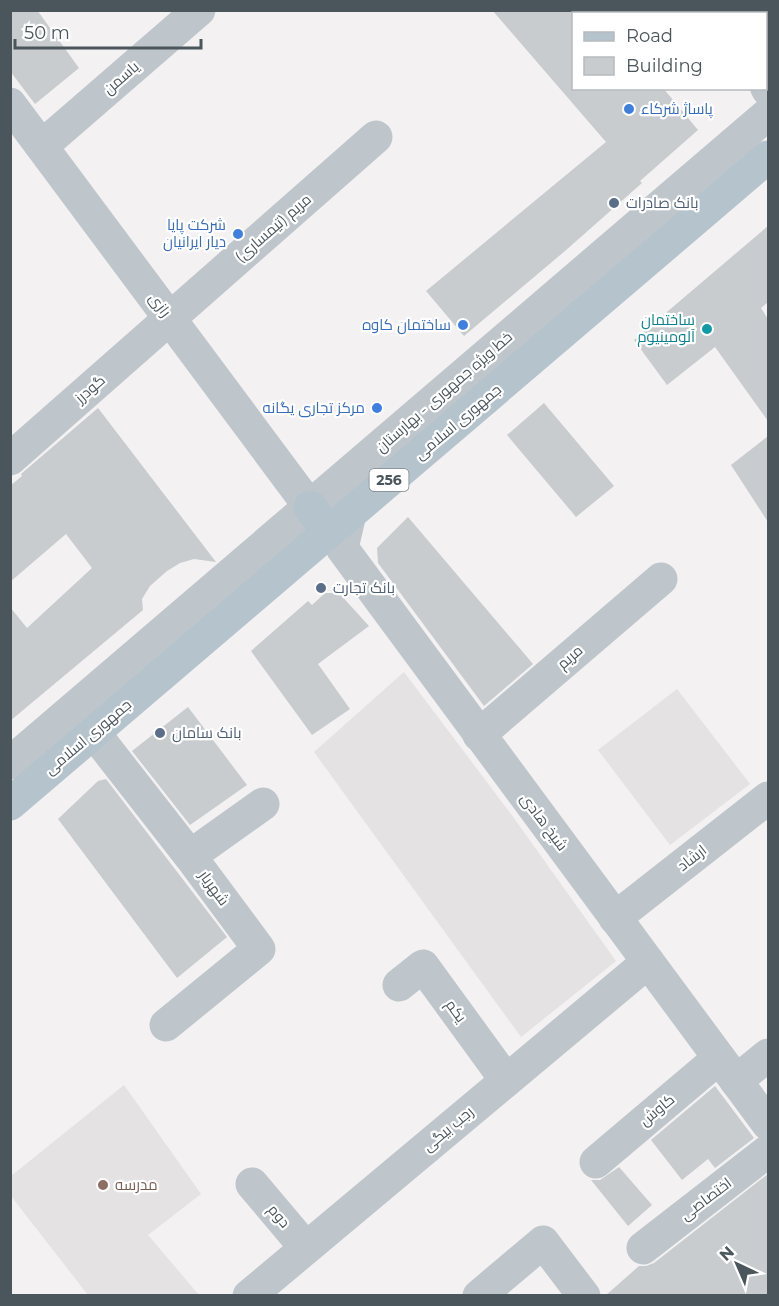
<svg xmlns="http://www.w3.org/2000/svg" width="779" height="1306" viewBox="0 0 779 1306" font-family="Montserrat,Cairo,sans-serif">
	<rect width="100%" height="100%" fill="#f3f1f1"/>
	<g fill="#e4e2e2">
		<polygon points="404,672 511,814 616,961 521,1037 314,752"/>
		<polygon points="677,689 750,784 670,845 598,750"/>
		<polygon points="124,1085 201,1194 148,1235 199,1295 88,1295 11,1196 11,1176"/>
	</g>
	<g fill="#c8cccf">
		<polygon points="10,10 37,10 79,68 35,104 10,71"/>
		<polygon points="492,10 573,10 573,88 663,88 698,130 640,181 642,183 565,251 464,336 426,291 606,142"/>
		<polygon points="768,226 768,302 761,308 768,319 768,421 715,347 667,385 634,340"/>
		<polygon points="544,403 614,486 576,517 507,435"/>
		<polygon points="98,408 216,562 194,559 180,563 167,571 150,586 142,599 143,610 10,721 10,607 27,628 92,568 66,534 10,582 10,486 22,476 21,474"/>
		<polygon points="768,436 768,522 731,465"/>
		<polygon points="408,517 533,664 484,706 378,563 377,548"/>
		<polygon points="325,593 339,593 369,626 318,664 350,709 312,735 251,651 308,601 312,605"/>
		<polygon points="188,707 247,785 190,825 132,751"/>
		<polygon points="106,779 227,937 177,978 58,819 98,781"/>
		<polygon points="715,1086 754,1138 715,1168 708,1159 682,1180 651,1140"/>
		<polygon points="619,1167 652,1205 628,1226 591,1180 600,1180"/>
		<polygon points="768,1174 768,1296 605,1296 639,1266 646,1266 654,1263"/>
	</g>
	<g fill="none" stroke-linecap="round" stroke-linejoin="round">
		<g stroke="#bec6cb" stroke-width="33">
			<polyline points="766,86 768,90"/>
			<polyline points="10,104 310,507"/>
			<polyline points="42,146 199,10"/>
			<polyline points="10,459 376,137"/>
			<polyline points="350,514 342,548 768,1124"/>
			<polyline points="94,733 190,856 259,949 166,1025"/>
			<polyline points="479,735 661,579"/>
			<polyline points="10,763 768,114"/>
			<polyline points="190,856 263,804"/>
			<polyline points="615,918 768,798"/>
			<polyline points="399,985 423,966 506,1080"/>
			<polyline points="736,1081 768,1055"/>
			<polyline points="596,1162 719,1058"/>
			<polyline points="252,1184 306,1248"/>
			<polyline points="643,1248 768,1151"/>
			<polyline points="249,1296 648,962"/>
			<polyline points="479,1296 543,1242 584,1296"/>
		</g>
		<g stroke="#b4c3cc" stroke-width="33">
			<polyline points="310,507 328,532"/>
			<polyline points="10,804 768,157"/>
		</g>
	</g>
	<g fill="#3f7fe0" stroke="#fff" stroke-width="2">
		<circle cx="629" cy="109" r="6"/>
		<circle cx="238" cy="234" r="6"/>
		<circle cx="463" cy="325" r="6"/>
		<circle cx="377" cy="408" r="6"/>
	</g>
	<g fill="#5c6f8a" stroke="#fff" stroke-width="2">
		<circle cx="614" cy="203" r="6"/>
		<circle cx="321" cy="588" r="6"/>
		<circle cx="160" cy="733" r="6"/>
	</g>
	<circle fill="#0f9aa8" stroke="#fff" stroke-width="2" cx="707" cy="329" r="6"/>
	<circle fill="#8d6e63" stroke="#fff" stroke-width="2" cx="103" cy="1185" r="6"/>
	<g text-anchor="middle" stroke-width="4.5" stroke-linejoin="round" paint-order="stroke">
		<rect fill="#fff" stroke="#81898d" stroke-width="1.5" x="369.5" y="469" width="39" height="22" rx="4.5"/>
		<g font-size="14" font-weight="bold" fill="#4b565c">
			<text x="389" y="485">256</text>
		</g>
		<g font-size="15" fill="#4b565c" stroke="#fff">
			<text transform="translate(121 78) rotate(-41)" y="5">یاسمن</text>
			<text transform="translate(273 228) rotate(-41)" y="5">مریم (تیمساری)</text>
			<text transform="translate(160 305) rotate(53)" y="5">رازی</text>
			<text transform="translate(90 389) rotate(-41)" y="5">گودرز</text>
			<text transform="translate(444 392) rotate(-41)" y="5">خط ویژه جمهوری - بهارستان</text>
			<text transform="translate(458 422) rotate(-40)" y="5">جمهوری اسلامی</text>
			<text transform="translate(570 657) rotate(-41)" y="5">مریم</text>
			<text transform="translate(88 737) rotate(-40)" y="5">جمهوری اسلامی</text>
			<text transform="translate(544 822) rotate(53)" y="5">شیخ هادی</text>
			<text transform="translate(692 858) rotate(-38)" y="5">ارشاد</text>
			<text transform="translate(214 888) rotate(54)" y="5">شهریار</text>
			<text transform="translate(456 1011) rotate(54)" y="5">یکم</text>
			<text transform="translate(657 1110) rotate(-40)" y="5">کاوش</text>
			<text transform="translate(448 1129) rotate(-40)" y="5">رجب بیگی</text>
			<text transform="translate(706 1199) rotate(-37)" y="5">اختصاصی</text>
			<text transform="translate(279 1216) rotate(50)" y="5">دوم</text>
		</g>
		<g font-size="15" fill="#366cbe" stroke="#fff" text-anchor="end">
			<text x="641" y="114" text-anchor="start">پاساژ شرکاء</text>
			<text x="226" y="230">شرکت پایا<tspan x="226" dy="17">دیار ایرانیان</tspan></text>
			<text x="451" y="330">ساختمان کاوه</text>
			<text x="365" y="413">مرکز تجاری یگانه</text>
		</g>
		<g font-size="15" fill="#4e5e75" stroke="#fff" text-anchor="start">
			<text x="626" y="208">بانک صادرات</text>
			<text x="333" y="593">بانک تجارت</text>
			<text x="172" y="738">بانک سامان</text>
		</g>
		<g font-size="15" fill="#0d838f" stroke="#fff" text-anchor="end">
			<text x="695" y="325">ساختمان<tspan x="695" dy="17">آلومینیوم</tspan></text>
		</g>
		<g font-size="15" fill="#785e54" stroke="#fff" text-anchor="start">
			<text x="115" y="1190">مدرسه</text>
		</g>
	</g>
	<rect width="779" height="1306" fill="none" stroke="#4b565c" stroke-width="24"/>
	<rect x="572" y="12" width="195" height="78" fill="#ffffff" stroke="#b7bbbe" stroke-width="1.5"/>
	<rect x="584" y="32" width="30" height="9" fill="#b4c3cc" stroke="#b7bbbe" stroke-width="1.5"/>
	<text x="626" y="42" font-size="18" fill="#4b565c">Road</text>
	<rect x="584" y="57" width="30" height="18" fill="#c8cccf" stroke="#b7bbbe" stroke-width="1.5"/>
	<text x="626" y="72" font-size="18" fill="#4b565c">Building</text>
	<g transform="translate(737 1264) rotate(316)" stroke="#ffffff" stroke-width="4.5" paint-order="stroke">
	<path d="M0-4.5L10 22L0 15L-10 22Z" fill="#4b565c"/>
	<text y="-9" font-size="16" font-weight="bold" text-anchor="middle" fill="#4b565c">N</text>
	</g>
	<path d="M15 39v9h186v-9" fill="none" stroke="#4b565c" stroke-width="3"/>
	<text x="24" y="39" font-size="18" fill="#4b565c" stroke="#ffffff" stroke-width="4.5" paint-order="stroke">50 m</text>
</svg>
